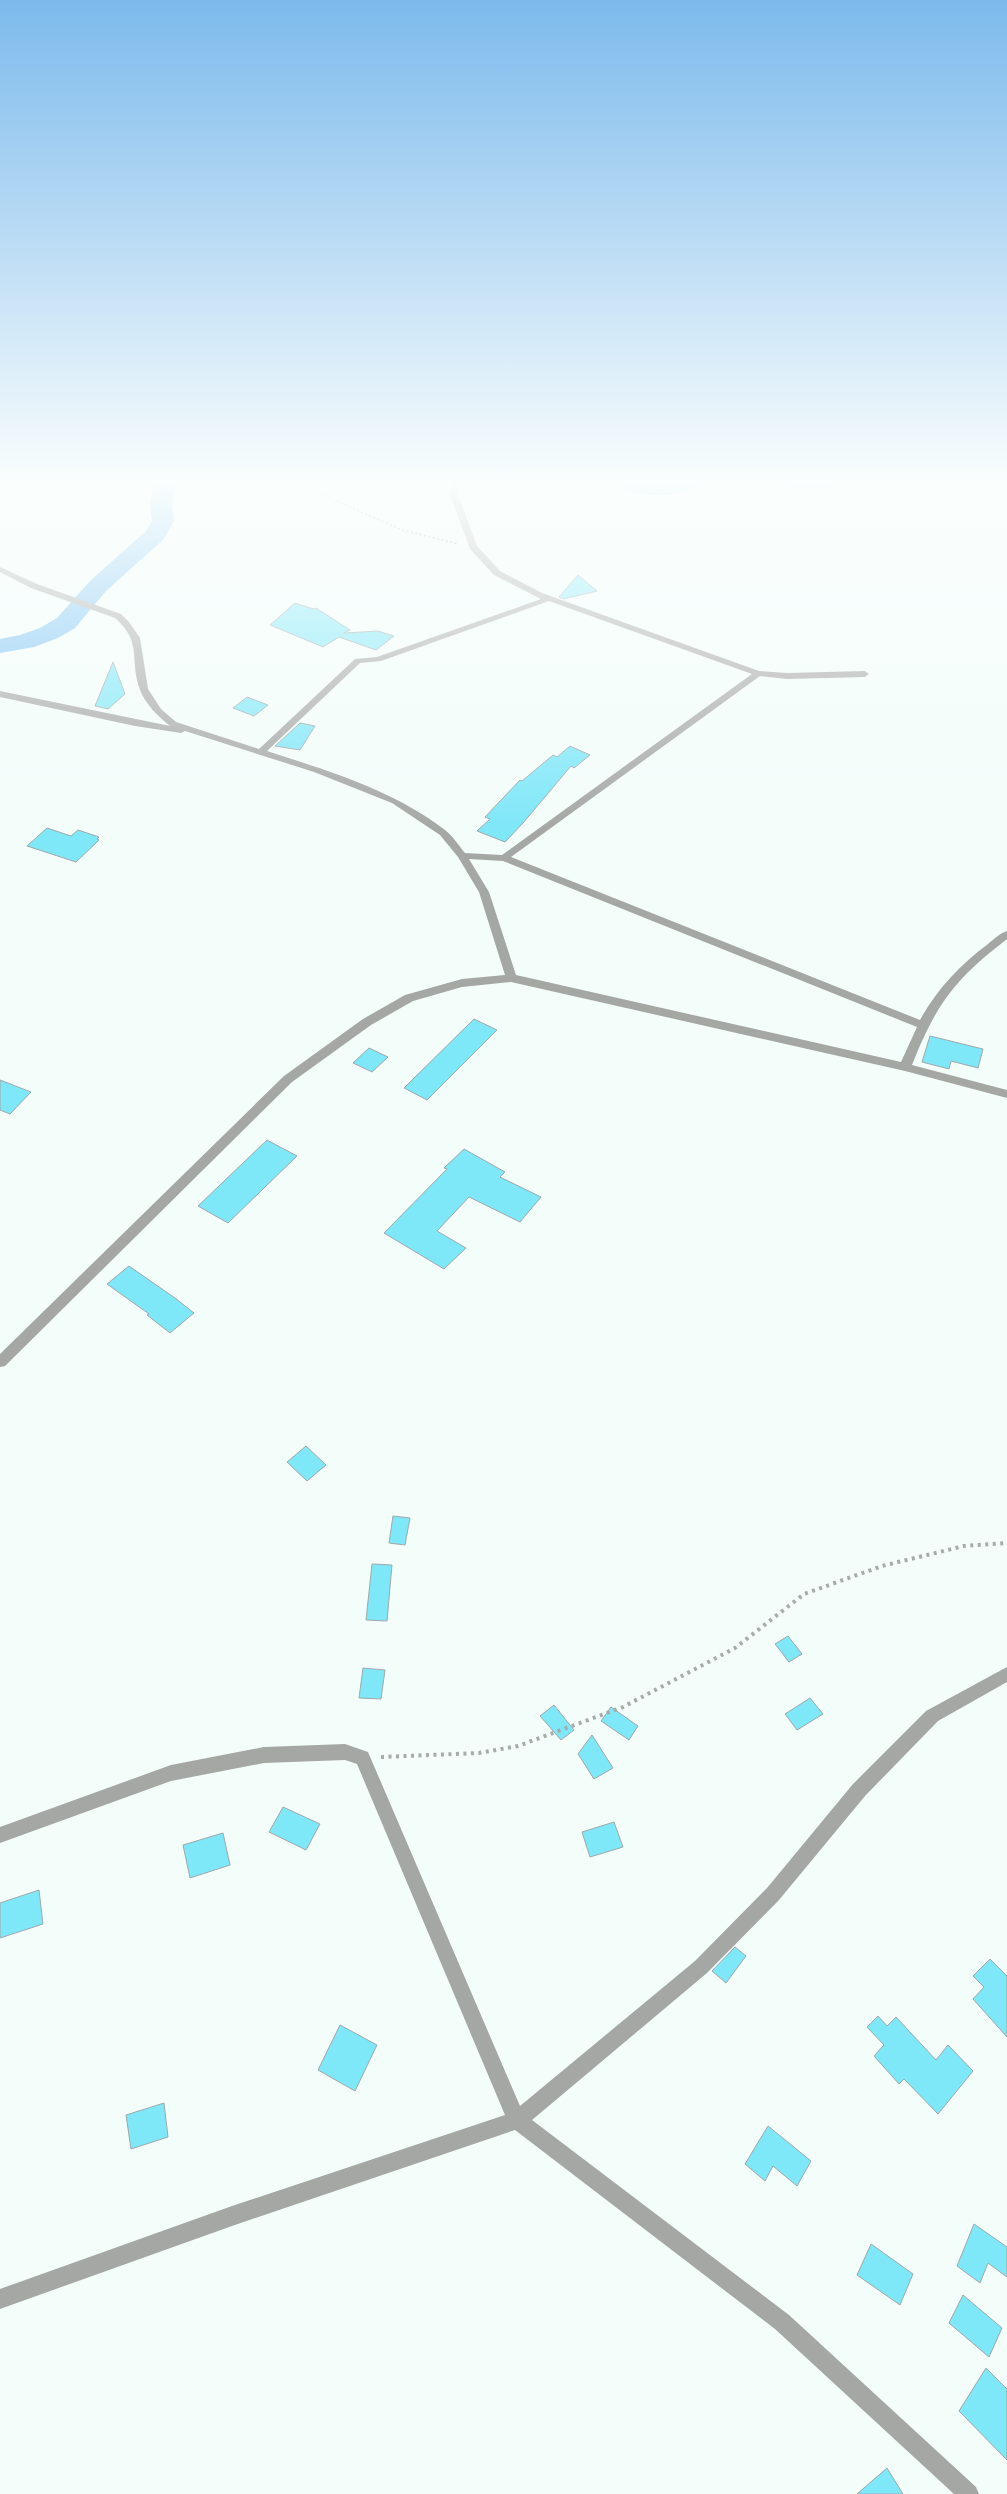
<svg xmlns="http://www.w3.org/2000/svg" width="1007" height="2494" viewBox="0 0 1007 2494" font-family="'Archivo Narrow',sans-serif">
	<rect width="100%" height="100%" fill="#f3fdfa"/>
	<g fill="none" stroke-linecap="round" stroke-linejoin="round">
		<g fill="#7ac2f3" fill-rule="evenodd">
			<polygon points="155,481 177,481 172,505 174,521 164,539 106,591 75,628 58,638 34,647 0,653 0,639 20,635 40,628 57,618 90,581 147,530 152,521 150,505"/>
			<path d="M 615,481 L 702,481 C 689,500 627,500 615,481 Z"/>
			<polygon points="783,481 842,481 840,486 811,489 785,486"/>
		</g>
	</g>
	<g fill="#7ee7f8" stroke="#9fa8aa">
		<polygon points="578,575 597,591 564,599 559,597"/>
		<polygon points="295,603 314,609 316,608 350,630 344,633 378,631 394,636 376,650 339,637 323,647 270,625"/>
		<polygon points="113,662 125,694 108,709 95,706"/>
		<polygon points="247,697 268,705 254,716 233,708"/>
		<polygon points="300,723 315,726 300,750 275,746"/>
		<polygon points="570,746 590,755 574,768 571,766 523,823 505,842 477,831 490,819 485,817 520,780 522,781 553,755 557,757"/>
		<polygon points="47,828 71,836 78,830 99,837 97,839 99,840 76,862 27,846"/>
		<polygon points="474,1019 497,1030 427,1100 404,1088"/>
		<polygon points="930,1036 983,1049 978,1068 951,1061 949,1069 922,1062"/>
		<polygon points="369,1048 388,1057 372,1072 353,1063"/>
		<polygon points="0,1080 31,1092 10,1114 0,1110"/>
		<polygon points="267,1140 297,1156 228,1223 198,1206"/>
		<polygon points="464,1149 505,1172 500,1177 541,1197 520,1222 469,1197 437,1231 466,1248 444,1269 384,1233 447,1169 444,1168"/>
		<polygon points="129,1266 175,1298 194,1313 170,1333 147,1315 149,1314 107,1284"/>
		<polygon points="306,1446 326,1465 307,1481 287,1462"/>
		<polygon points="393,1516 410,1518 405,1545 389,1543"/>
		<polygon points="372,1564 392,1565 387,1621 366,1620"/>
		<polygon points="788,1636 802,1654 789,1662 775,1644"/>
		<polygon points="363,1668 385,1670 381,1699 359,1698"/>
		<polygon points="810,1698 823,1714 797,1730 785,1714"/>
		<polygon points="554,1705 574,1730 561,1740 540,1716"/>
		<polygon points="611,1707 638,1726 629,1740 601,1721"/>
		<polygon points="592,1735 613,1768 594,1779 578,1754"/>
		<polygon points="283,1807 320,1824 306,1850 269,1832"/>
		<polygon points="614,1822 623,1847 590,1857 582,1832"/>
		<polygon points="223,1833 230,1865 190,1878 183,1845"/>
		<polygon points="39,1890 43,1924 0,1938 0,1903"/>
		<polygon points="735,1947 746,1956 726,1983 712,1971"/>
		<polygon points="990,1959 1007,1976 1007,2037 973,1999 984,1987 973,1976"/>
		<polygon points="878,2016 887,2026 896,2017 936,2060 948,2045 973,2071 938,2114 904,2079 899,2084 874,2056 884,2045 867,2027"/>
		<polygon points="340,2025 377,2045 355,2091 318,2070"/>
		<polygon points="164,2103 168,2137 131,2149 126,2115"/>
		<polygon points="768,2126 811,2161 797,2186 773,2166 765,2181 745,2164"/>
		<polygon points="974,2224 1007,2247 1007,2277 988,2263 980,2283 957,2266"/>
		<polygon points="871,2244 913,2274 900,2305 857,2275"/>
		<polygon points="963,2295 1002,2328 989,2357 949,2323"/>
		<polygon points="986,2368 1007,2389 1007,2460 959,2411"/>
		<polygon points="887,2468 903,2494 857,2494"/>
	</g>
	<g fill="none" stroke-linecap="round" stroke-linejoin="round">
		<polyline stroke="#a5acaa" stroke-width="2" stroke-dasharray="2 2.5" stroke-linecap="butt" points="291,481 402,530 459,544"/>
		<polyline stroke="#a5acaa" stroke-width="4" stroke-dasharray="3 4.5" stroke-linecap="butt" points="381,1757 479,1753 518,1746 623,1707 735,1648 804,1594 882,1566 964,1546 1007,1543"/>
		<g fill="#a5a7a5" fill-rule="evenodd">
			<path d="M 454,481 L 462,481 L 458,495 L 477,546 L 500,571 L 542,593 L 759,671 L 787,673 L 865,671 L 869,674 L 865,677 L 787,679 L 760,676 L 511,857 L 920,1020 C 937,989 960,965 988,944 C 994,939 1000,933 1007,931 L 1007,939 C 955,979 936,1004 912,1065 L 1007,1090 L 1007,1098 L 905,1071 L 511,982 L 462,987 L 413,1001 L 371,1025 L 292,1082 L 5,1366 L 0,1367 L 0,1354 L 284,1076 L 363,1019 L 405,995 L 462,979 L 505,975 L 479,892 L 458,857 L 440,835 L 392,803 L 314,772 L 185,731 L 181,733 L 135,726 L 0,697 L 0,691 L 170,726 C 158,716 146,705 140,690 C 129,660 143,642 115,618 L 31,588 L 0,572 L 0,567 L 37,584 L 121,614 L 129,622 L 140,638 L 148,689 L 161,709 L 176,722 L 259,749 L 355,659 L 377,657 L 541,599 L 494,575 L 470,549 L 450,495 ZM 549,601 L 752,674 L 502,855 L 465,853 C 459,846 453,836 445,830 C 393,790 329,771 267,751 L 360,663 L 381,661 ZM 469,859 L 503,861 L 917,1027 L 901,1062 L 516,975 L 489,892 Z"/>
			<polygon points="1007,1667 1007,1682 938,1721 865,1796 779,1900 707,1973 532,2120 789,2315 976,2487 979,2494 954,2494 775,2329 515,2130 232,2226 0,2309 0,2289 232,2206 505,2115 357,1764 345,1760 264,1763 171,1781 0,1843 0,1827 171,1765 264,1747 345,1744 368,1752 520,2106 695,1961 767,1888 853,1784 926,1711"/>
		</g>
	</g>
	<linearGradient id="sky" x2="0" y2="1"><stop stop-color="#7cbaec"/><stop offset="0.58" stop-color="#fafefd"/><stop offset="1" stop-color="#fafefd" stop-opacity="0"/></linearGradient>
	<rect width="1007" height="831" fill="url(#sky)"/>
</svg>
